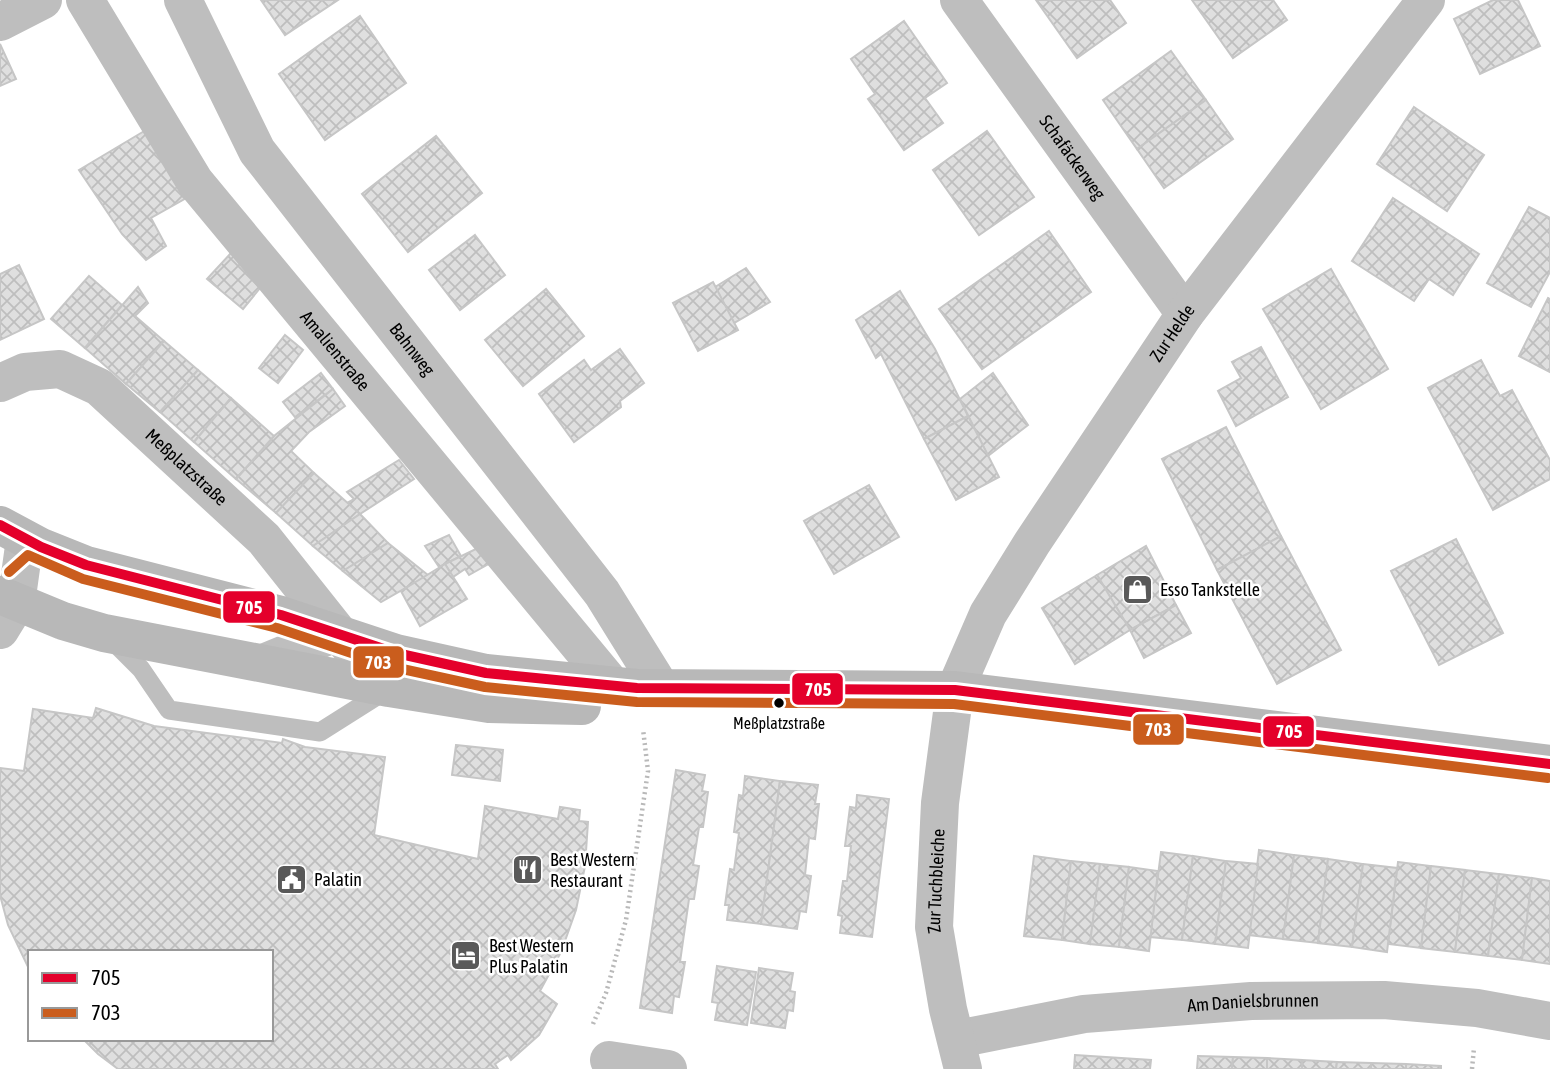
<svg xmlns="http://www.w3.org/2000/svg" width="1550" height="1069" viewBox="0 0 1550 1069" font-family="'Asap Condensed',sans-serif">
	<defs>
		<pattern id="building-cross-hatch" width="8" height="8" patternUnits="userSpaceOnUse" patternTransform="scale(1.75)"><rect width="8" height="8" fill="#dfdfdf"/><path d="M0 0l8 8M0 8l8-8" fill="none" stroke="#bebebe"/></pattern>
	</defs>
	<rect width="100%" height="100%" fill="#fff"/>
	<g fill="url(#building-cross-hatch)" stroke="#c6c6c6" stroke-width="2">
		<polygon points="261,0 338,0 285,35"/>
		<polygon points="1036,0 1110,0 1126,23 1077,58"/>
		<polygon points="1192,0 1273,0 1287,20 1233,58"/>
		<polygon points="1493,0 1518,0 1540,46 1480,74 1454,19"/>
		<polygon points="360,16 406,83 325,140 279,74"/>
		<polygon points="904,21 947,83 925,98 943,123 904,150 868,99 875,94 851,59"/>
		<polygon points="0,44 16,79 0,86"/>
		<polygon points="1171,51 1206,100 1137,149 1103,100"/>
		<polygon points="1206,100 1233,139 1164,188 1137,149"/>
		<polygon points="1414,107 1484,155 1447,211 1377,164"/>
		<polygon points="146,130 190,196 151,218 166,246 146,260 122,234 79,170"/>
		<polygon points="987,131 1034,197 979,235 933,170"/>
		<polygon points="436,136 482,193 408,252 362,194"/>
		<polygon points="1393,198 1479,254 1453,295 1429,279 1414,301 1352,261"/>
		<polygon points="1529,207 1550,218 1550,272 1531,307 1487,283"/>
		<polygon points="1049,231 1091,292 982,369 939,309"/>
		<polygon points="475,235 505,275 460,310 429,270"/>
		<polygon points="231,253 265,282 243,309 207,279"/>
		<polygon points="19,265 44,319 0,340 0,274"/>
		<polygon points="746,268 770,302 734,323 715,287"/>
		<polygon points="1331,269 1388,369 1321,409 1263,309"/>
		<polygon points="89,276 122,305 85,348 51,319"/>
		<polygon points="713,282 738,330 698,351 673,303"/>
		<polygon points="138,287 148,303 135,316 164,341 126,384 85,348"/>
		<polygon points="546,289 584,336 523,386 485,340"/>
		<polygon points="900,291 935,349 968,416 924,439 881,354 876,358 856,320"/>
		<polygon points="1548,298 1550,299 1550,372 1519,356"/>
		<polygon points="285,335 303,350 278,383 259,368"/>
		<polygon points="164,341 198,370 160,412 126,384"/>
		<polygon points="1261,347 1288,397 1236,426 1218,391 1241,378 1232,362"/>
		<polygon points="620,349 644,383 620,401 621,407 574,442 539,394 584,360 591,370"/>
		<polygon points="1481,360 1500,396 1512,390 1550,460 1550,479 1493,510 1428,388"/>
		<polygon points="198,370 231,398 194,442 160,412"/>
		<polygon points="321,373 333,389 295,417 283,402"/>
		<polygon points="993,373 1028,425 988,456 960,399"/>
		<polygon points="333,389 345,406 309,432 291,451 314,473 276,513 236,479 274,436"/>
		<polygon points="231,398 274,436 236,479 194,442"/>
		<polygon points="968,416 999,477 956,500 924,439"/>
		<polygon points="1226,427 1281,536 1217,570 1162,459"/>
		<polygon points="399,460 414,479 360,514 347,503 354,499 347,492"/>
		<polygon points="314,473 360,514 313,546 276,513"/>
		<polygon points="869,485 899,537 834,574 804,521"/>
		<polygon points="360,514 388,543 343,571 313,546"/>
		<polygon points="449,535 461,556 439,567 425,546"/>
		<polygon points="1281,536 1341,650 1277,684 1217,570"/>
		<polygon points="1456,539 1503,633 1439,665 1391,571"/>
		<polygon points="388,543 428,575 381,602 343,571"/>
		<polygon points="484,545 494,561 469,575 465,569 453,577 445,564"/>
		<polygon points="1146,546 1176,605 1130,630 1097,575"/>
		<polygon points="445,564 467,599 420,626 401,591"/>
		<polygon points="1097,575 1130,630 1075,664 1042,608"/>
		<polygon points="1176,605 1191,633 1144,658 1130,630"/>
		<polygon points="96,708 154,726 282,743 283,739 305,747 385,757 374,835 478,859 485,806 558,819 560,807 580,810 579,821 588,822 585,866 576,910 561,952 540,991 557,1004 539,1035 511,1060 508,1055 495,1064 498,1069 118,1069 98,1054 83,1039 271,1039 271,952 30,952 30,971 8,925 0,895 0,768 24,771 33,709 93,718"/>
		<polygon points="456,745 503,750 500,781 452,775"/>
		<polygon points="676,770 705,775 702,791 708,792 703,827 699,827 693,865 699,866 694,899 689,899 680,962 685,962 679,997 674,996 672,1013 640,1008"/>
		<polygon points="745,776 780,781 761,924 727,920 729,905 725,905 730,869 734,870 739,833 734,832 739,795 743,796"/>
		<polygon points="780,781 818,785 815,804 819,804 815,839 809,838 805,875 811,876 806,912 800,911 797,929 761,924"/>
		<polygon points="857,795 889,799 872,937 840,933 842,916 838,915 843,881 847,881 851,846 845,846 850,807 856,808"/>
		<polygon points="1259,850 1294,855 1283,939 1249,935"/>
		<polygon points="1161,852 1193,856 1182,940 1150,937"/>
		<polygon points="1294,855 1328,859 1318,943 1283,939"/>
		<polygon points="1034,856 1071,861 1062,940 1024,936"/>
		<polygon points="1193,856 1226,861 1215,944 1182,940"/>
		<polygon points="1328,859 1363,864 1352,947 1318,943"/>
		<polygon points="1071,861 1100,864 1090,944 1062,940"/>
		<polygon points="1226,861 1258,864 1248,948 1215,944"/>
		<polygon points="1398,862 1431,866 1421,948 1388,944"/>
		<polygon points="1100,864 1129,867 1119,947 1090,944"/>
		<polygon points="1363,864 1397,868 1387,952 1352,947"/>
		<polygon points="1431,866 1465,870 1455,952 1421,948"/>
		<polygon points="1129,867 1158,871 1149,951 1119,947"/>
		<polygon points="1465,870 1499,874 1488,956 1455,952"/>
		<polygon points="1499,874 1532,878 1522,960 1488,956"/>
		<polygon points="1532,878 1550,881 1550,964 1522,960"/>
		<polygon points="717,966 756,972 747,1025 715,1020 718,1003 712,1002"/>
		<polygon points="759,968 793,973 790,991 795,992 793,1011 788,1010 785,1028 751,1023"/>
		<polygon points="1075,1055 1151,1060 1150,1069 1074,1069"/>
		<polygon points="1198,1056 1233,1057 1232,1069 1197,1069"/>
		<polygon points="1233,1057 1267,1058 1267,1069 1232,1069"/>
		<polygon points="1267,1058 1302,1060 1302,1069 1267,1069"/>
		<polygon points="1302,1060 1337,1062 1336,1069 1302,1069"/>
		<polygon points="1337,1062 1371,1063 1371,1069 1336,1069"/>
		<polygon points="1371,1063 1406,1064 1406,1069 1371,1069"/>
		<polygon points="1406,1064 1441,1066 1441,1069 1406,1069"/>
	</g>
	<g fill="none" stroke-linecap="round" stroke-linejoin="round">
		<g stroke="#b9b9b9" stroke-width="4.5" stroke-dasharray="2 3.5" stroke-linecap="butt">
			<polyline points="593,1024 606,993 626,920 648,771 643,729"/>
			<polyline points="1472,1069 1474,1048"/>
		</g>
		<polyline stroke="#bebebe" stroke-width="19" points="113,641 141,669 169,710 320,732 388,689"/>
		<g stroke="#bebebe" stroke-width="38">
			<path id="s1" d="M 85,0 L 195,182 L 612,685"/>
			<path id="s2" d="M 183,0 L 257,151 L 602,593 L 661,688"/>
			<path id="s3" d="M 959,0 L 1185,314"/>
			<polyline points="0,22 43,0"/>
			<path id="s4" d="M 0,383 L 25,372 L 60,369 L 99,387 L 264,539 L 349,646"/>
			<polyline points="263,663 336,633"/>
			<path id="s5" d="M 957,1039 L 1084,1014 L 1251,1001 L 1384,1000 L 1477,1008 L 1550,1021"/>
			<polyline points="609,1060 668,1069"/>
			<path id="s6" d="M 963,1069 L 948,1009 L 934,927 L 940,803 L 955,690 L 988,614 L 1032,543 L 1185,314 L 1426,0"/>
		</g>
		<polyline stroke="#bebebe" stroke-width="38" points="0,630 16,604 25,539"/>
		<g stroke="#b8b8b8" stroke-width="38">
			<polyline points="0,525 41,547 86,565 281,615 396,653 486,673 637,688 955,690 1550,764"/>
			<polyline points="0,595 63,621 104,633 389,688 489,704 582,706"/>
		</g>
		<defs>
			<polyline id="bus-1" points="0,525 41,547 86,565 281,615 396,653 486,673 637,688 955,690 1550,764"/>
			<polyline id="bus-2" points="9,572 28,555 83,579 277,628 393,667 485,687 637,702 954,704 1548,778"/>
		</defs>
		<use href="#bus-1" stroke="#fff" stroke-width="16"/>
		<use href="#bus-2" stroke="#fff" stroke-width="16"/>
		<use href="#bus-1" stroke="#e4002b" stroke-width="10"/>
		<use href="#bus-2" stroke="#ca5d1d" stroke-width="10"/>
	</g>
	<defs>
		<symbol id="shop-square" viewBox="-11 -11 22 22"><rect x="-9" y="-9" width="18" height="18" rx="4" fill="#595959" stroke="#fff"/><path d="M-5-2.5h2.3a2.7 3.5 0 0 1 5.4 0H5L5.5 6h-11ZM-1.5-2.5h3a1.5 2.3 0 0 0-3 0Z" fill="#fff"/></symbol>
		<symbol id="restaurant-square" viewBox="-11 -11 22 22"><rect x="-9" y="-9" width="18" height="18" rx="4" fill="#595959" stroke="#fff"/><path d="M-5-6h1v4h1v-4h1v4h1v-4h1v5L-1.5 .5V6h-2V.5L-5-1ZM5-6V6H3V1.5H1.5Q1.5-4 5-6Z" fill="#fff"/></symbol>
		<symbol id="civic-square" viewBox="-11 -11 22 22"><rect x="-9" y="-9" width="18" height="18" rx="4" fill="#595959" stroke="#fff"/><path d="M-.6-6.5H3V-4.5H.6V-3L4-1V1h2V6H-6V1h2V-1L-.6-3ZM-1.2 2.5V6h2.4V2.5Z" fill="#fff"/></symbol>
		<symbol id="hotel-square" viewBox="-11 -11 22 22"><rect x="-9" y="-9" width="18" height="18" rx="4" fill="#595959" stroke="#fff"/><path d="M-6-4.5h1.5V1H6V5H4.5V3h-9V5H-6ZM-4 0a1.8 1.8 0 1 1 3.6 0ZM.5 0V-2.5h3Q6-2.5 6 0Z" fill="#fff"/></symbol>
	</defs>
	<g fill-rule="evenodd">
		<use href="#shop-square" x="1120" y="572" width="35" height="35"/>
		<use href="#restaurant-square" x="510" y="852" width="35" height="35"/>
		<use href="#civic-square" x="274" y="862" width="35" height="35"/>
		<use href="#hotel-square" x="448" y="938" width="35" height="35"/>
	</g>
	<circle fill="#000" stroke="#fff" stroke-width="2.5" cx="779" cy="703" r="6"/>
	<g text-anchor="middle" stroke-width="5" stroke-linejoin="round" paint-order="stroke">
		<g font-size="16" fill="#000" stroke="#fff">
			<text x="779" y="729">Meßplatzstraße</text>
		</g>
		<g font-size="18" fill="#000" stroke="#fff">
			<text dy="6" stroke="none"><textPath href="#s3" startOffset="194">Schafäckerweg</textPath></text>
			<text dy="6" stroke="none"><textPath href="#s6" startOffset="802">Zur Helde</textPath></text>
			<text dy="6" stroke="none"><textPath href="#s2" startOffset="420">Bahnweg</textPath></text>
			<text dy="6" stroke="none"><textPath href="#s1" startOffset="432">Amalienstraße</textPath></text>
			<text dy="6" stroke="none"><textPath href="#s4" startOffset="224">Meßplatzstraße</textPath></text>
			<text dy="6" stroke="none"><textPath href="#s6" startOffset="191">Zur Tuchbleiche</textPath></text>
			<text dy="6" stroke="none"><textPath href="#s5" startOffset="299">Am Danielsbrunnen</textPath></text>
		</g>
		<g font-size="18" fill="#000" stroke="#fff" text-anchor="start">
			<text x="1160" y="596">Esso Tankstelle</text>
			<text x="550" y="866">Best Western<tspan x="550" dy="21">Restaurant</tspan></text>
			<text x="314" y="886">Palatin</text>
			<text x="489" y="952">Best Western<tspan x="489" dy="21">Plus Palatin</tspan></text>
		</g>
	</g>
	<g stroke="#fff" stroke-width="2.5">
		<rect x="222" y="590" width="54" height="34" rx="7" fill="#e4002b"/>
		<rect x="352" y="645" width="53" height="34" rx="7" fill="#ca5d1d"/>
		<rect x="791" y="672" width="53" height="34" rx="7" fill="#e4002b"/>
		<rect x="1132" y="713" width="53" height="33" rx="7" fill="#ca5d1d"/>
		<rect x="1262" y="715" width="53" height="33" rx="7" fill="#e4002b"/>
	</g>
	<g font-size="19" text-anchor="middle" font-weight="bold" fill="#fff">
		<text x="249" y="614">705</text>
		<text x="378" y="669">703</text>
		<text x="818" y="696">705</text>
		<text x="1158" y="736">703</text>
		<text x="1289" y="738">705</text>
	</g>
	<rect x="28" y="950" width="245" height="91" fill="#ffffff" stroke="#999999" stroke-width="2"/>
	<rect x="42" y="973" width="35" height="10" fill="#e4002b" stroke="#999999" stroke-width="2"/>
	<text x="91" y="985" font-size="21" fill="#000000">705</text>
	<rect x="42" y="1008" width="35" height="10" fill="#ca5d1d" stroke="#999999" stroke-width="2"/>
	<text x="91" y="1020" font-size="21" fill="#000000">703</text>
</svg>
